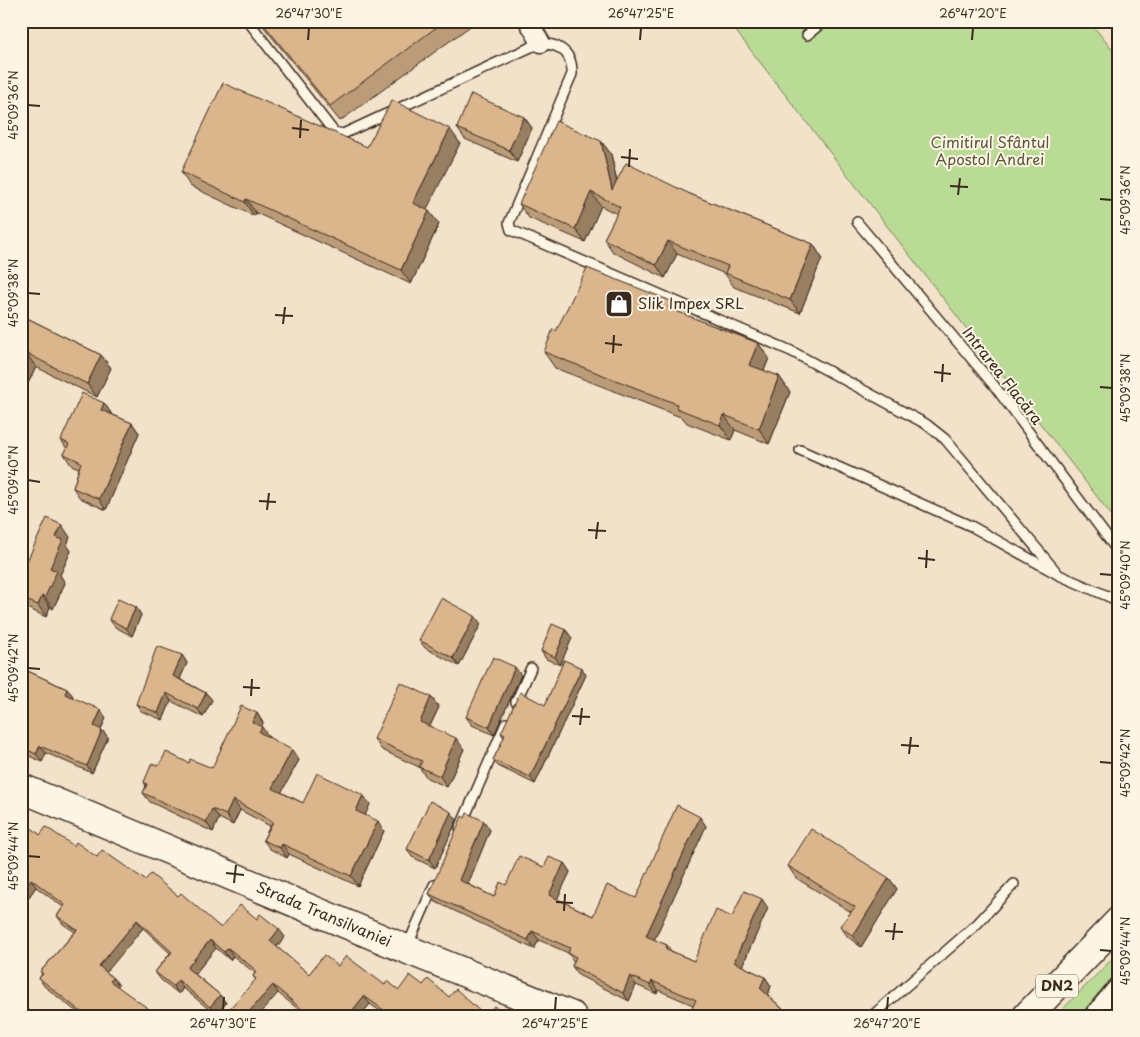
<svg xmlns="http://www.w3.org/2000/svg" width="1140" height="1037" viewBox="0 0 1140 1037" font-family="'Playpen Sans',sans-serif">
	<rect width="100%" height="100%" fill="#f2e2ca"/>
	<filter id="ink" filterUnits="userSpaceOnUse"><feTurbulence type="fractalNoise" baseFrequency=".02" numOctaves="2"/><feDisplacementMap in="SourceGraphic" scale="10" xChannelSelector="R" yChannelSelector="G"/><feConvolveMatrix kernelMatrix="1 2 1 2 8 2 1 2 1" color-interpolation-filters="sRGB"/></filter>
	<g filter="url(#ink)">
		<g fill="#badb95" stroke="#7a825a">
			<polygon points="728,21 1089,21 1119,58 1119,525"/>
			<polygon points="1119,952 1119,970 1080,1016 1056,1016"/>
		</g>
		<g fill="none" stroke-linecap="round" stroke-linejoin="round">
			<defs>
				<g id="lane">
					<path d="M 248,21 L 334,132 L 343,134 L 531,47 C 552,39 573,49 572,74 L 509,223 L 511,230 L 791,351 L 926,424 L 945,439 L 1059,575"/>
					<polyline points="807,35 824,21"/>
					<polyline points="857,222 996,388 1119,553"/>
					<polyline points="800,450 971,526 1059,575 1119,601"/>
					<polyline points="516,702 531,668"/>
					<polyline points="460,828 506,723"/>
					<polyline points="407,947 434,885"/>
					<polyline points="872,1016 977,924 1014,884"/>
				</g>
				<polyline id="street" points="528,21 541,43"/>
				<polyline id="secondary" points="1098,1016 1119,991"/>
				<g id="primary">
					<path id="s1" d="M 21,788 L 406,949 L 572,1016"/>
					<polyline points="1027,1016 1119,921"/>
				</g>
			</defs>
			<use href="#lane" stroke="#3b2a1e" stroke-width="12"/>
			<use href="#street" stroke="#3b2a1e" stroke-width="21"/>
			<use href="#secondary" stroke="#3b2a1e" stroke-width="29"/>
			<use href="#primary" stroke="#3b2a1e" stroke-width="31"/>
			<use href="#lane" stroke="#fcf5e5" stroke-width="9"/>
			<use href="#street" stroke="#fcf5e5" stroke-width="18"/>
			<use href="#secondary" stroke="#fcf5e5" stroke-width="25"/>
			<use href="#primary" stroke="#fcf5e5" stroke-width="28"/>
		</g>
		<g fill="#bc9c78" stroke="#3b2a1e">
			<polygon points="259,21 475,21 476,22 340,121"/>
			<polygon points="524,117 532,128 517,162 465,139 457,128"/>
			<polygon points="601,141 611,154 617,181 690,194 813,244 822,258 800,313 734,287 725,274 677,254 665,278 613,252 604,239 617,214 601,206 585,242 529,218 519,204"/>
			<polygon points="460,143 426,209 439,224 411,284 256,213 254,216 190,186 181,172 367,147"/>
			<polygon points="671,301 678,312 758,343 769,358 764,371 779,376 790,392 769,444 735,430 731,440 687,423 683,418 555,368 544,352 556,331"/>
			<polygon points="21,315 101,355 111,368 97,397 36,367 21,398"/>
			<polygon points="104,403 111,413 111,414 132,423 139,433 106,510 80,498 73,488 79,468 71,465 64,454 67,449 61,440"/>
			<polygon points="70,537 67,545 71,551 60,575 65,583 53,609 50,607 46,617 21,605 21,574"/>
			<polygon points="136,607 141,615 132,636 115,627 109,619"/>
			<polygon points="481,624 459,666 425,648 419,640"/>
			<polygon points="572,638 560,665 546,659 541,651"/>
			<polygon points="182,655 187,663 180,679 206,693 212,700 203,717 171,701 163,720 141,711 136,704"/>
			<polygon points="21,668 67,689 73,696 72,697 106,718 101,729 108,737 92,773 46,753 42,762 21,752"/>
			<polygon points="521,675 494,735 472,725 466,717"/>
			<polygon points="586,675 535,784 498,766 493,760 504,738 501,733 545,705"/>
			<polygon points="431,697 439,707 430,726 464,749 447,787 427,778 419,767 382,750 374,739"/>
			<polygon points="257,713 263,723 261,727 269,737 268,737 299,760 281,792 303,803 363,795 370,804 365,815 384,831 358,886 289,854 287,858 270,849 263,840 270,826 240,810 233,825 219,818 213,832 150,802 143,793 146,786 144,782 159,766 189,763 212,768"/>
			<polygon points="465,818 490,830 468,884 494,897 506,885 544,867 564,863 570,872 557,899 593,916 636,898 706,826 654,940 667,945 671,951 694,961 732,917 768,908 742,966 765,977 771,986 768,995 790,1016 693,1016 690,1012 693,1005 658,990 657,994 636,985 629,1001 578,975 572,966 574,962 568,953 539,940 534,949 436,902 429,894"/>
			<polygon points="21,819 40,835 74,846 178,896 221,928 257,919 285,937 277,947 309,974 338,966 385,985 399,990 423,985 449,997 485,1016 387,1016 370,1004 360,1016 300,1016 303,1013 278,993 255,979 253,976 255,973 233,956 230,960 216,948 195,974 220,995 226,1003 216,1015 183,988 179,994 161,980 155,972 170,953 143,928 106,972 119,985 117,987 156,1016 82,1016 44,986 39,978 42,974 40,972 75,932 63,924 57,916 63,907 36,887 21,908"/>
			<polygon points="457,820 435,868 412,857 407,849"/>
			<polygon points="788,866 889,878 897,889 861,947 848,937 840,926 851,912 796,878"/>
		</g>
		<g fill="#997f62" stroke="#3b2a1e">
			<polygon points="524,117 532,128 517,162 509,150"/>
			<polygon points="450,129 460,143 423,217 413,203"/>
			<polygon points="601,141 611,154 621,203 612,190"/>
			<polygon points="591,192 601,206 585,242 575,229"/>
			<polygon points="246,199 256,213 254,216 245,202"/>
			<polygon points="429,211 439,224 411,284 401,270"/>
			<polygon points="668,241 677,254 665,278 656,265"/>
			<polygon points="813,244 822,258 800,313 790,300"/>
			<polygon points="671,301 681,316 668,308"/>
			<polygon points="758,343 769,358 760,380 749,365"/>
			<polygon points="26,353 36,367 21,398 21,364"/>
			<polygon points="101,355 111,368 97,397 87,384"/>
			<polygon points="779,376 790,392 769,444 759,429"/>
			<polygon points="104,403 111,413 108,420 101,410"/>
			<polygon points="724,415 735,430 731,440 720,425"/>
			<polygon points="132,423 139,433 106,510 99,499"/>
			<polygon points="21,450 26,458 22,467 25,470 21,478"/>
			<polygon points="62,525 70,537 67,545 71,551 60,575 65,583 53,609 45,597 56,537"/>
			<polygon points="42,596 50,607 46,617 38,605"/>
			<polygon points="136,607 141,615 132,636 126,628"/>
			<polygon points="475,616 481,624 459,666 453,658"/>
			<polygon points="566,630 572,638 560,665 555,657"/>
			<polygon points="182,655 187,663 178,683 173,676"/>
			<polygon points="515,667 521,675 494,735 489,727"/>
			<polygon points="582,668 586,675 535,784 530,777"/>
			<polygon points="67,689 73,696 70,702 65,694"/>
			<polygon points="166,693 171,701 163,720 158,713"/>
			<polygon points="206,693 212,700 203,717 198,709"/>
			<polygon points="431,697 439,707 427,732 420,722"/>
			<polygon points="101,710 106,718 99,734 94,726"/>
			<polygon points="257,713 263,723 259,732 252,722"/>
			<polygon points="262,727 269,737 266,742 259,732"/>
			<polygon points="102,730 108,737 92,773 87,766"/>
			<polygon points="456,738 464,749 447,787 440,776"/>
			<polygon points="40,746 46,753 42,762 36,754"/>
			<polygon points="292,750 299,760 279,797 272,788"/>
			<polygon points="363,795 370,804 363,821 356,811"/>
			<polygon points="233,800 240,810 233,825 226,815"/>
			<polygon points="212,809 219,818 213,832 206,822"/>
			<polygon points="451,812 457,820 435,868 429,860"/>
			<polygon points="700,817 706,826 652,945 646,936"/>
			<polygon points="378,821 384,831 358,886 351,876"/>
			<polygon points="484,821 490,830 466,889 459,880"/>
			<polygon points="282,844 289,854 287,858 280,848"/>
			<polygon points="564,863 570,872 555,904 549,895"/>
			<polygon points="889,878 897,889 861,947 853,936"/>
			<polygon points="31,879 36,887 21,908 21,892"/>
			<polygon points="762,899 768,908 740,971 734,962"/>
			<polygon points="137,920 143,928 105,974 99,966"/>
			<polygon points="279,929 285,937 275,949 270,941"/>
			<polygon points="532,931 539,940 534,949 528,940"/>
			<polygon points="210,940 216,948 193,976 187,968"/>
			<polygon points="228,948 233,956 230,960 224,952"/>
			<polygon points="630,976 636,985 629,1001 623,993"/>
			<polygon points="765,977 771,986 767,997 760,988"/>
			<polygon points="113,978 119,985 115,989 110,981"/>
			<polygon points="178,980 183,988 179,994 173,986"/>
			<polygon points="652,981 658,990 657,994 650,985"/>
			<polygon points="273,985 278,993 258,1016 245,1016"/>
			<polygon points="220,995 226,1003 216,1015 210,1007"/>
			<polygon points="364,996 370,1004 360,1016 348,1016"/>
			<polygon points="709,1011 712,1016 707,1016"/>
		</g>
		<g fill="#dbb58c" stroke="#3b2a1e">
			<polygon points="261,21 445,21 330,106"/>
			<polygon points="223,83 367,147 392,100 450,129 413,203 429,211 401,270 246,199 245,202 181,172"/>
			<polygon points="471,94 524,117 509,150 457,128"/>
			<polygon points="556,121 601,141 612,190 626,163 690,194 813,244 790,300 725,273 728,266 668,241 656,265 604,239 620,207 591,192 575,229 519,204"/>
			<polygon points="587,268 671,301 668,308 758,343 749,365 779,376 759,429 724,415 720,425 676,408 677,404 544,352 553,329 556,331"/>
			<polygon points="21,315 101,355 87,384 26,353 21,364"/>
			<polygon points="82,393 104,403 101,410 132,423 99,499 73,488 81,462 64,454 69,444 61,440"/>
			<polygon points="47,518 62,525 56,537 63,540 50,568 57,571 45,597 42,596 38,605 21,598 21,574"/>
			<polygon points="441,598 475,616 453,658 419,640"/>
			<polygon points="118,599 136,607 126,628 109,619"/>
			<polygon points="552,624 566,630 555,657 541,651"/>
			<polygon points="157,646 182,655 173,676 206,693 198,709 166,693 158,713 136,704"/>
			<polygon points="493,657 515,667 489,727 466,717"/>
			<polygon points="564,660 582,668 530,777 493,760 505,735 501,733 520,692 545,705"/>
			<polygon points="21,668 67,689 65,694 101,710 94,726 102,730 87,766 40,746 36,754 21,747"/>
			<polygon points="400,682 431,697 420,722 456,738 440,776 419,767 422,761 374,739"/>
			<polygon points="241,706 257,713 252,722 262,727 259,732 292,750 272,788 303,803 317,773 363,795 356,811 378,821 351,876 282,844 280,848 263,840 273,822 233,800 226,815 212,809 206,822 143,793 147,784 144,782 152,763 159,766 166,752 189,763 190,759 212,768"/>
			<polygon points="430,801 451,812 429,860 407,849"/>
			<polygon points="677,805 700,817 646,936 667,945 666,949 694,961 716,910 732,917 744,891 762,899 734,962 765,977 760,988 790,1016 719,1016 709,1011 707,1016 699,1016 690,1012 696,1000 652,981 650,985 630,976 623,993 572,966 576,957 568,953 570,948 532,931 528,940 429,894 462,816 465,818 467,813 484,821 459,880 494,897 500,882 506,885 519,856 544,867 549,857 564,863 549,895 593,916 607,885 636,898"/>
			<polygon points="21,819 40,835 46,827 74,846 76,842 97,857 102,850 145,880 151,874 178,896 181,893 221,928 240,905 257,919 260,914 279,929 270,941 309,974 324,955 338,966 346,956 385,985 387,981 399,990 410,975 423,985 428,979 449,997 456,989 485,1016 392,1016 364,996 348,1016 300,1016 304,1011 273,985 245,1016 223,1016 256,979 253,976 257,971 228,948 224,952 210,940 187,968 220,995 210,1007 178,980 173,986 155,972 172,952 137,920 99,966 113,978 110,981 153,1012 150,1016 86,1016 39,978 43,974 40,972 77,930 57,916 65,905 31,879 21,892"/>
			<polygon points="811,829 889,878 853,936 840,926 855,907 788,866"/>
			<polygon points="23,1005 36,1016 21,1016 21,1007"/>
			<polygon points="494,1006 506,1016 486,1016"/>
		</g>
	</g>
	<path fill="none" stroke="#3b2a1e" stroke-width="2" d="M 308,40 L 309,28M 640,40 L 641,28M 972,40 L 973,28M 28,105 L 40,106M 292,128 L 309,130M 300,138 L 301,120M 621,157 L 638,159M 629,167 L 630,149M 950,186 L 968,187M 958,195 L 960,178M 1100,199 L 1112,200M 28,293 L 40,294M 275,315 L 293,316M 283,324 L 285,307M 605,343 L 622,345M 613,353 L 614,335M 934,372 L 951,374M 942,382 L 943,364M 1100,387 L 1112,388M 28,480 L 40,482M 259,501 L 276,502M 267,510 L 269,493M 588,530 L 606,531M 596,539 L 598,522M 918,558 L 935,560M 926,568 L 927,550M 1100,574 L 1112,575M 28,668 L 40,669M 243,687 L 260,688M 251,696 L 252,679M 572,716 L 590,717M 580,725 L 582,708M 901,745 L 919,746M 909,754 L 911,737M 1100,762 L 1112,763M 28,856 L 40,857M 226,873 L 244,875M 234,883 L 236,865M 556,902 L 573,903M 564,911 L 565,894M 885,931 L 903,932M 893,940 L 895,923M 1100,950 L 1112,951M 223,1010 L 224,997M 555,1010 L 556,997M 887,1010 L 888,997"/>
	<defs>
		<symbol id="shop-square" viewBox="-11 -11 22 22"><rect x="-9" y="-9" width="18" height="18" rx="4" fill="#3b2a1e" stroke="#fcf5e5"/><path d="M-5-2.5h2.3a2.7 3.5 0 0 1 5.4 0H5L5.5 6h-11ZM-1.5-2.5h3a1.5 2.3 0 0 0-3 0Z" fill="#fff"/></symbol>
	</defs>
	<g fill-rule="evenodd">
		<use href="#shop-square" x="603" y="288" width="32" height="32"/>
	</g>
	<g text-anchor="middle" stroke-width="4" stroke-linejoin="round" paint-order="stroke">
		<rect fill="#fcf5e5" stroke="#75675a" stroke-width="1" x="1036" y="974.5" width="42" height="23" rx="4"/>
		<g font-size="14" font-weight="bold" fill="#3b2a1e">
			<text x="1057" y="991">DN2</text>
		</g>
		<g font-size="15" fill="#5b563c" stroke="#fcf5e5">
			<text x="990" y="148">Cimitirul Sfântul<tspan x="990" dy="17">Apostol Andrei</tspan></text>
		</g>
		<g font-size="15" fill="#3b2a1e" stroke="#fcf5e5" text-anchor="start">
			<text x="638" y="309">Slik Impex SRL</text>
		</g>
		<g font-size="15" fill="#3b2a1e" stroke="#fcf5e5">
			<text transform="translate(1002 376) rotate(52)" y="5">Intrarea Flacăra</text>
			<text dy="5" stroke="none"><textPath href="#s1" startOffset="328">Strada Transilvaniei</textPath></text>
		</g>
	</g>
	<rect width="1140" height="1037" fill="none" stroke="#fcf5e5" stroke-width="55"/>
	<rect x="28" y="28" width="1084" height="982" fill="none" stroke="#3b2a1e" stroke-width="2"/>
	<g font-size="12" text-anchor="middle" fill="#3b2a1e">
		<text x="309" y="18">26°47'30"E</text>
		<text x="641" y="18">26°47'25"E</text>
		<text x="973" y="18">26°47'20"E</text>
		<text transform="translate(14 105) rotate(-90)" y="4">45°09'36"N</text>
		<text transform="translate(1126 200) rotate(-90)" y="4">45°09'36"N</text>
		<text transform="translate(14 293) rotate(-90)" y="4">45°09'38"N</text>
		<text transform="translate(1126 388) rotate(-90)" y="4">45°09'38"N</text>
		<text transform="translate(14 480) rotate(-90)" y="4">45°09'40"N</text>
		<text transform="translate(1126 575) rotate(-90)" y="4">45°09'40"N</text>
		<text transform="translate(14 668) rotate(-90)" y="4">45°09'42"N</text>
		<text transform="translate(1126 763) rotate(-90)" y="4">45°09'42"N</text>
		<text transform="translate(14 856) rotate(-90)" y="4">45°09'44"N</text>
		<text transform="translate(1126 951) rotate(-90)" y="4">45°09'44"N</text>
		<text x="223" y="1028">26°47'30"E</text>
		<text x="555" y="1028">26°47'25"E</text>
		<text x="887" y="1028">26°47'20"E</text>
	</g>
</svg>
